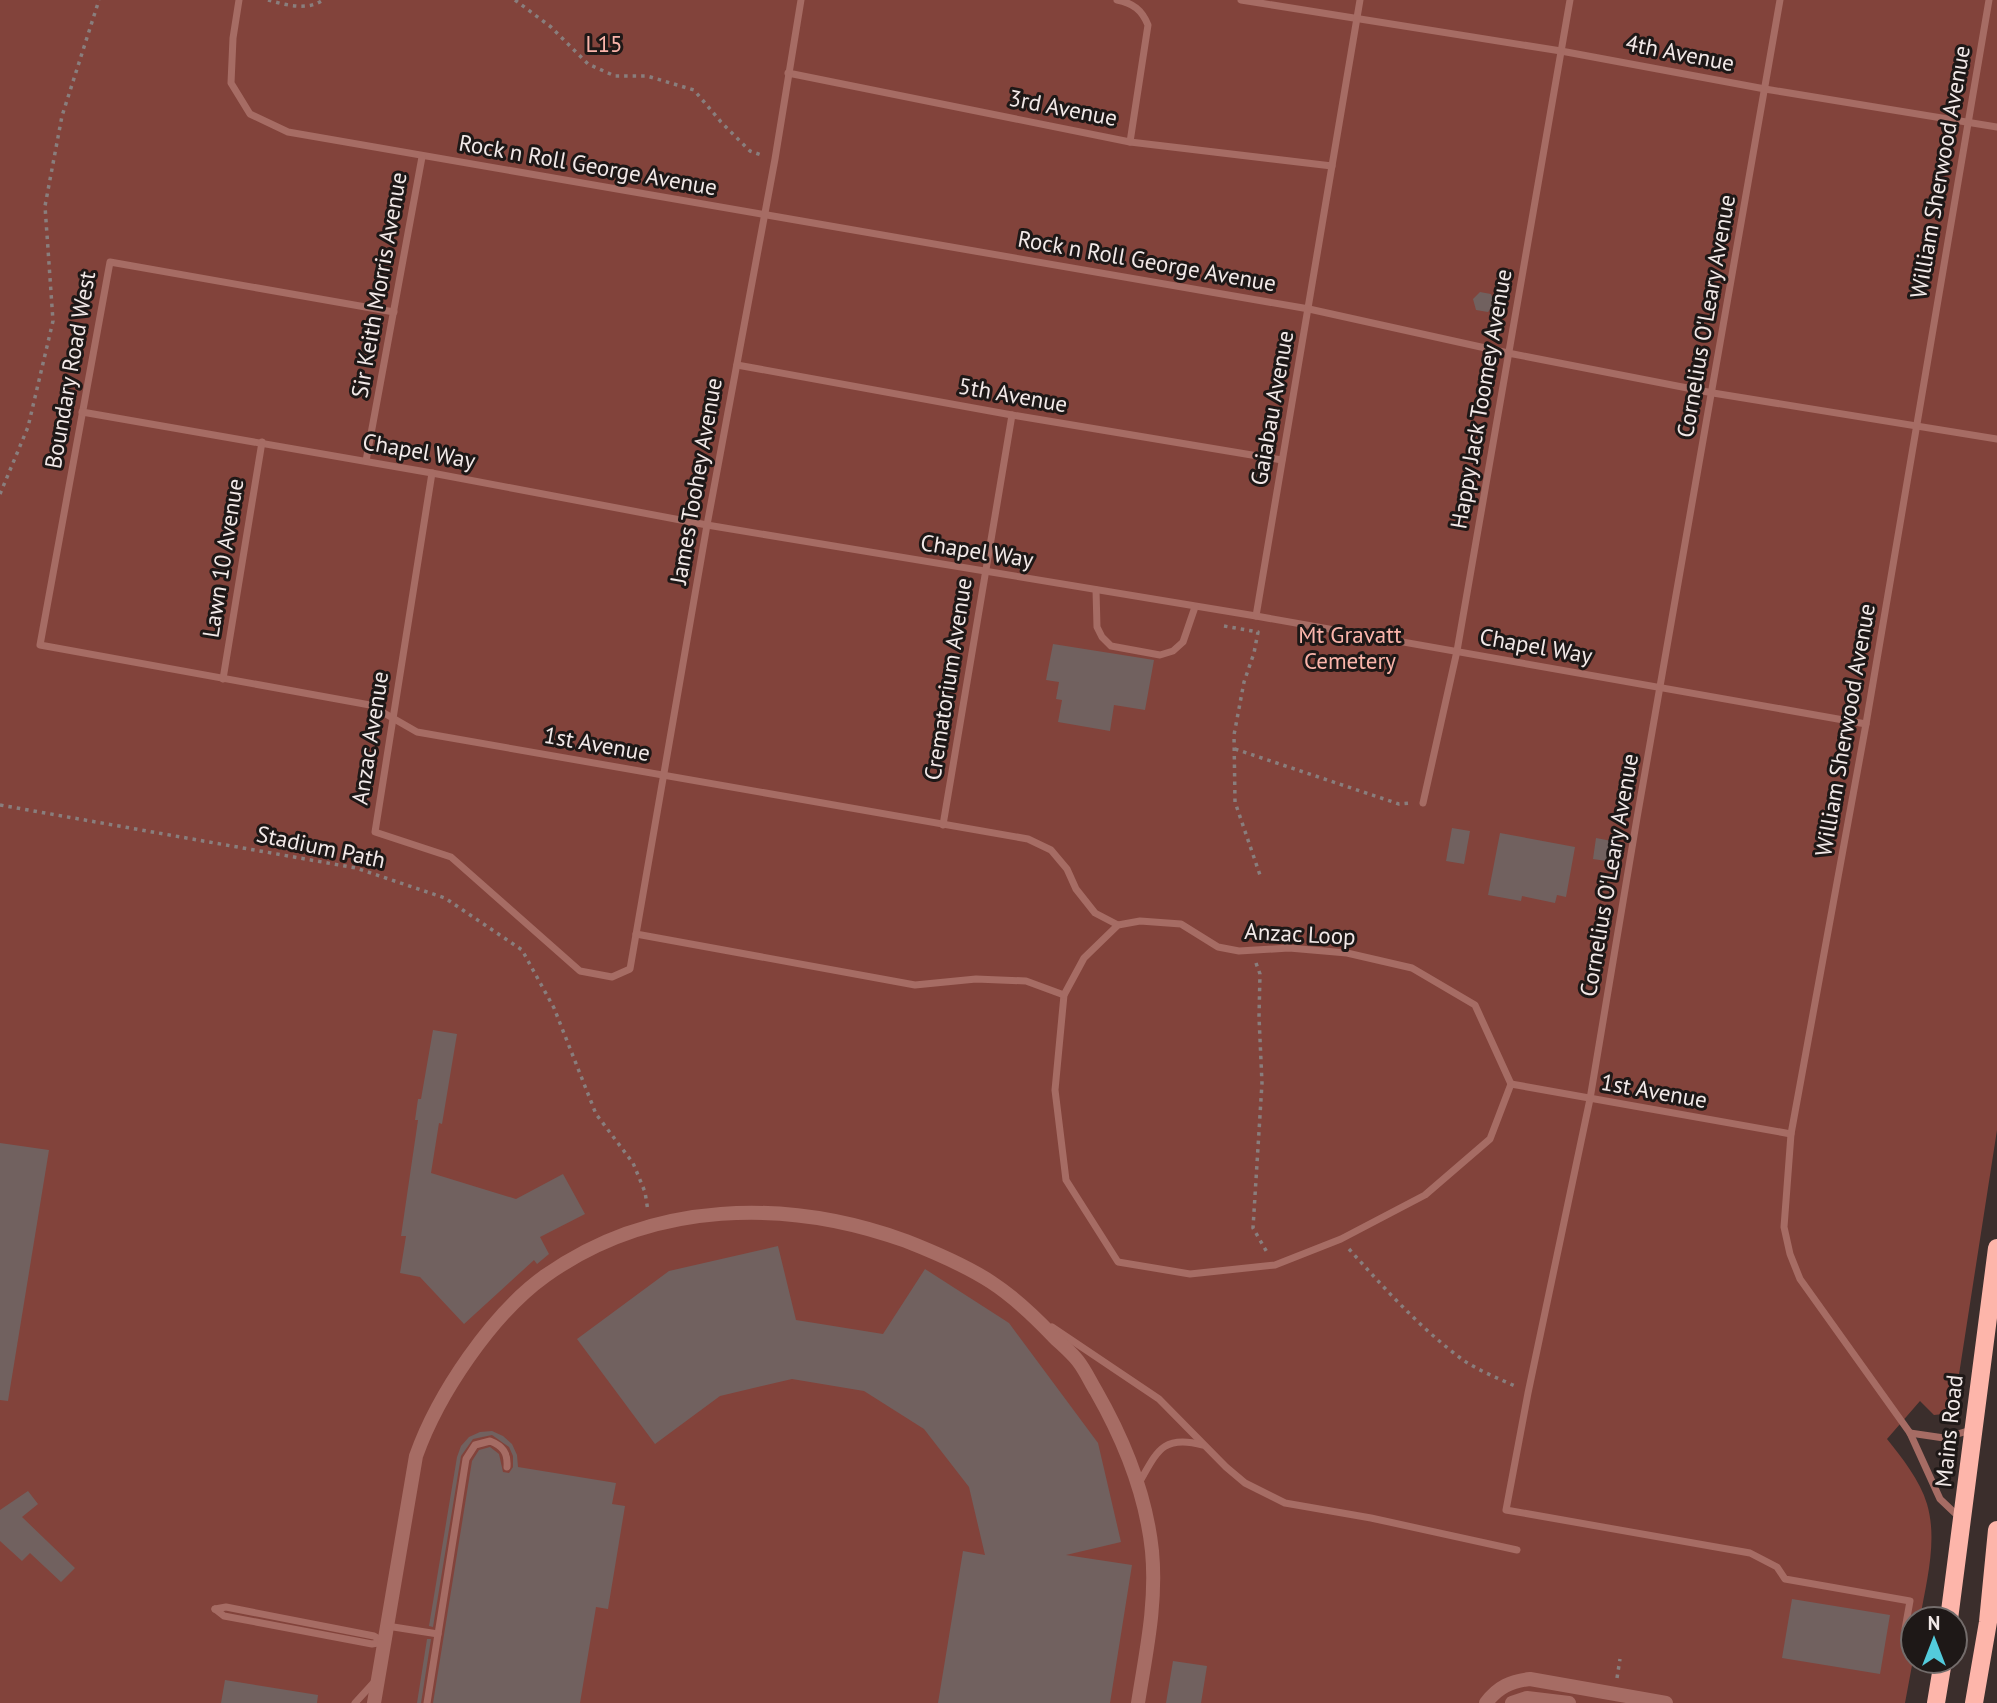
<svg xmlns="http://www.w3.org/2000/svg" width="1997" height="1703" viewBox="0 0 1997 1703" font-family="'PT Sans',sans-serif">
	<rect width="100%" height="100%" fill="#3b2e2c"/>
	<path fill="#82433b" d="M 0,0 L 1997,0 L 1997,1130 L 1953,1413 L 1934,1415 L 1920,1401 L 1887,1439 C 1902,1458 1920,1480 1927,1504 C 1938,1541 1926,1583 1920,1619 L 1913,1619 L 1913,1660 L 1905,1703 L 0,1703 Z"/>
	<g fill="#71615f">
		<polygon points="1480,292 1491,294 1495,304 1488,312 1476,310 1473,299"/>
		<polygon points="1053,644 1154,660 1145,710 1114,705 1110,731 1058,722 1062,700 1056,699 1059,682 1046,680"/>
		<polygon points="1452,828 1470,831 1464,864 1446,861"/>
		<polygon points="1500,833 1575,847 1566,897 1557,895 1555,903 1522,896 1521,901 1488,895"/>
		<polygon points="1596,838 1617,842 1613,862 1593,859"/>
		<polygon points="433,1030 457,1034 442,1124 439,1123 431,1173 516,1199 563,1174 585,1214 540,1237 549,1254 537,1264 534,1260 464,1324 420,1277 400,1273 406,1236 401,1236 418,1120 415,1120 418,1099 421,1099"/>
		<polygon points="0,1143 49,1150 8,1401 0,1400"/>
		<polygon points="778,1246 796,1320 883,1334 925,1269 1009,1323 1098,1443 1121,1542 1066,1555 1132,1565 1110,1703 938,1703 963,1551 985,1555 969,1487 924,1429 864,1391 792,1379 720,1396 655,1444 577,1339 669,1271"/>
		<polygon points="492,1431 503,1436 512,1444 517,1455 518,1467 616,1483 612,1504 625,1506 608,1609 596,1607 580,1703 433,1703 472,1461 479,1450 490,1447 499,1454 503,1472 509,1473 513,1467 513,1456 509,1447 492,1435 473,1439 461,1456 433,1627 429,1626 457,1457 461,1446 469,1437 480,1432"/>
		<polygon points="28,1491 38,1504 22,1517 75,1568 61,1582 30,1553 22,1561 0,1541 0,1510"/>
		<polygon points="1792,1599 1890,1615 1880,1674 1782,1658"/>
		<polygon points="427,1639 431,1639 421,1703 417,1703"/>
		<polygon points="1173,1661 1207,1666 1201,1703 1166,1703"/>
		<polygon points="225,1680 318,1695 317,1703 221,1703"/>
	</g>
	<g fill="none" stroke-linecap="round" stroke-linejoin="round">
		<g stroke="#897e7d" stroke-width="3.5" stroke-dasharray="3.5 5" stroke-linecap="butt">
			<path d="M 268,0 C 286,5 307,11 323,0"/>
			<polyline points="515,0 551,27 588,64 615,76 647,76 694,90 721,122 750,151 764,156"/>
			<polyline points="0,494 28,427 53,321 45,206 62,116 99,0"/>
			<polyline points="1224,626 1258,632 1254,653 1244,682 1234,735 1235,802 1261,878"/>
			<polyline points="1235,749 1399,804 1411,803"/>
			<polyline points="0,805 356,868 445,898 522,950 554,1008 596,1114 633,1163 645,1192 648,1211"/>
			<polyline points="1256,963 1260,974 1259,1017 1262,1083 1253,1228 1268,1254"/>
			<path d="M 1349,1249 C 1385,1289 1420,1328 1463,1360 C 1479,1371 1500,1379 1517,1387"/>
			<polyline points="1617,1678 1620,1659"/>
		</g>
		<g stroke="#a66c64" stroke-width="7">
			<polyline points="239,0 233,38 231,83 250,114 288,132 1309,309 1508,353 1713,393 1997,439"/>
			<path d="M 1117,0 C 1133,3 1142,10 1148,25 L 1130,142"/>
			<polyline points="1241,0 1561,51 1765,89 1997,127"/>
			<polyline points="1780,0 1637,818 1590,1099 1528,1393 1506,1510 1750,1553 1777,1567 1785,1579 1910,1601 1905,1629 1913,1631"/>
			<polyline points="788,73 1130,142 1332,166"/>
			<polyline points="394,312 110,262 40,645 370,705 417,732 1028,839 1051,850 1067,869 1076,889 1095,913 1118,925"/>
			<polyline points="737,365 1012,415 1282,460"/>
			<polyline points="82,412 432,473 707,525 1256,616 1866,724"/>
			<polyline points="366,461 422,157"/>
			<polyline points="432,473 375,832 451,857 580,971 612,977 630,969 707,525 775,159 801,0"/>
			<polyline points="1096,590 1097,627 1102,637 1111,646 1160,655 1173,651 1183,642 1195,607"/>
			<polyline points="1256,616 1360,0"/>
			<polyline points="223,679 262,442"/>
			<polyline points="1423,803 1457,651 1570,0"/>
			<polyline points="943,825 1012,415"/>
			<polygon points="1140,921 1181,924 1218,947 1239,951 1289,948 1347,953 1412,968 1475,1005 1511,1084 1490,1139 1425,1195 1341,1239 1275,1265 1190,1274 1118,1262 1066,1180 1055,1090 1064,995 1084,958 1118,925"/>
			<polyline points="636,934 915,985 976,979 1026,981 1064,995"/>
			<polyline points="1511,1084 1791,1134"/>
			<polyline points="1052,1327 1159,1399 1226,1467 1245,1483 1285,1503 1371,1518 1517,1550"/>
			<polyline points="1910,1433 1944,1438 1971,1430"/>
			<path d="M 1139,1483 C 1157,1452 1162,1434 1203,1445"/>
			<polyline points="1960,1518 1940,1499 1910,1433 1800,1279 1790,1254 1784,1227 1791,1134 1866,724 1989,0"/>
			<polyline points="215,1609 224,1616 372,1644 384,1642"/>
			<polyline points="215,1609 226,1607 374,1636 384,1642"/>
			<polyline points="387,1626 438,1634"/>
			<polyline points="355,1703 376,1680"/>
			<path d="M 427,1703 L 466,1459 L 475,1445 L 490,1441 C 503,1446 508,1453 507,1467"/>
		</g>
		<g stroke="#a66c64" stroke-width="14">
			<path d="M 374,1703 L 416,1456 C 438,1394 492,1314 545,1276 C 652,1200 787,1198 906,1241 C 934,1252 965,1265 991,1282 C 1014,1297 1034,1316 1053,1336 C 1061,1344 1071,1352 1078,1361 C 1085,1370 1090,1381 1096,1391 C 1124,1440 1146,1494 1152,1551 C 1157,1603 1146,1652 1138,1703"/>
			<path d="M 1486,1703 C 1498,1687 1511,1681 1530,1679 L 1666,1703"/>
			<polyline points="1512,1703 1527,1698 1569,1703"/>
		</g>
		<g stroke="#fdb5aa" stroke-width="18">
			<polyline points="1949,1619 1997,1248"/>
			<polyline points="1936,1703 1943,1661"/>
			<polyline points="1974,1703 1988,1622 1997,1530"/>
		</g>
	</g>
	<g text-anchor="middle" stroke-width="6" stroke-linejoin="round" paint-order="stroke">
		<g font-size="23" fill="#fbb5ab" stroke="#1e1817">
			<text x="604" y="52">L15</text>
			<text x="1350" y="643">Mt Gravatt<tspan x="1350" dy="26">Cemetery</tspan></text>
		</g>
		<g font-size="23" fill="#f2e9e8" stroke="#1e1817">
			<text transform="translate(1680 53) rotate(11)" y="8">4th Avenue</text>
			<text transform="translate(1063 108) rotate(11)" y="8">3rd Avenue</text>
			<text transform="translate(588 165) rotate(10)" y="8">Rock n Roll George Avenue</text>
			<text transform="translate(1940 172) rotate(-80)" y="8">William Sherwood Avenue</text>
			<text transform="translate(1147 261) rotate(10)" y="8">Rock n Roll George Avenue</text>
			<text transform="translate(379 285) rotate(-80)" y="8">Sir Keith Morris Avenue</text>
			<text transform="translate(1706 316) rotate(-80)" y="8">Cornelius O'Leary Avenue</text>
			<text transform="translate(70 370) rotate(-80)" y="8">Boundary Road West</text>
			<text transform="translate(1013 395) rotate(10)" y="8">5th Avenue</text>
			<text transform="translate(1481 399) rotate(-80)" y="8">Happy Jack Toomey Avenue</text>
			<text transform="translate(1272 408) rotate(-80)" y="8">Gaiabau Avenue</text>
			<text transform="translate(419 451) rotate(10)" y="8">Chapel Way</text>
			<text transform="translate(696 481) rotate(-80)" y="8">James Toohey Avenue</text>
			<text transform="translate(977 551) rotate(9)" y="8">Chapel Way</text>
			<text transform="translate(223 558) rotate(-81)" y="8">Lawn 10 Avenue</text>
			<text transform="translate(1536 646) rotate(10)" y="8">Chapel Way</text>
			<text transform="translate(948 679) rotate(-81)" y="8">Crematorium Avenue</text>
			<text transform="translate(1845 730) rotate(-80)" y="8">William Sherwood Avenue</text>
			<text transform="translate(370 738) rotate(-81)" y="8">Anzac Avenue</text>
			<text transform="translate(597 744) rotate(10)" y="8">1st Avenue</text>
			<text transform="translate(321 847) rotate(12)" y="8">Stadium Path</text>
			<text transform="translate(1609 875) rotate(-80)" y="8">Cornelius O'Leary Avenue</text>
			<text transform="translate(1300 934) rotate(3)" y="8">Anzac Loop</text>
			<text transform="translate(1654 1091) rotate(10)" y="8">1st Avenue</text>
			<text transform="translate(1949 1431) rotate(-84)" y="8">Mains Road</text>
		</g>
	</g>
	<g transform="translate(1934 1640)"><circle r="33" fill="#1e1817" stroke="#736c6b" stroke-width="2"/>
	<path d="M0-5L12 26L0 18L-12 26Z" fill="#53cbdc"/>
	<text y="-10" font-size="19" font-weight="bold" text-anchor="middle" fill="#f2e9e8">N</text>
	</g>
</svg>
